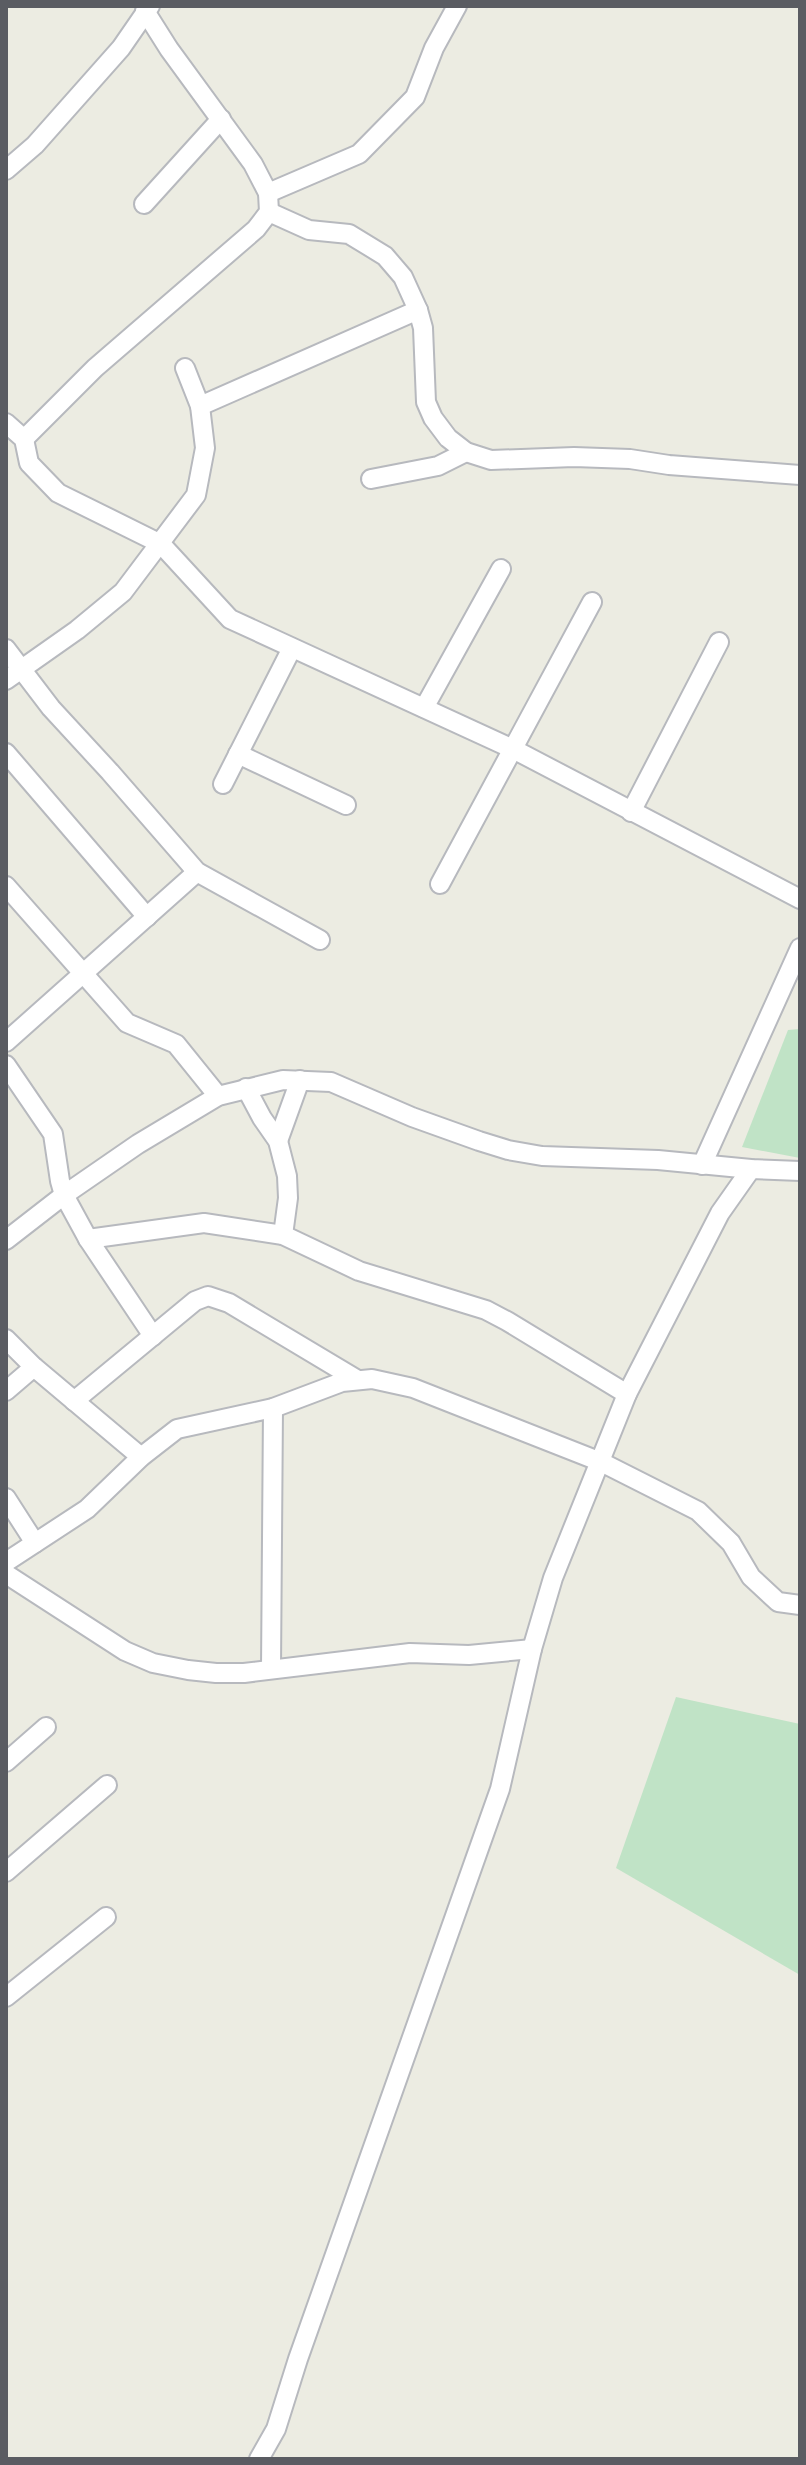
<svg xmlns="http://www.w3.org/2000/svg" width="806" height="2465" viewBox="0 0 806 2465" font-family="'Sofia Sans Condensed',sans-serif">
	<rect width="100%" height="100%" fill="#ecece2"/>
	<g fill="#c0e3c6">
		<polygon points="800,1029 800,1158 742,1147 788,1030"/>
		<polygon points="676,1697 800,1724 800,1975 616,1868"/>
	</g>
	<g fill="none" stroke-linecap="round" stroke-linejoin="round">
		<defs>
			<g id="street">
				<polyline points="6,170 35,145 121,48 150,6"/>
				<polyline points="268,193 359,154 415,97 434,48 457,6"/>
				<polyline points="144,204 221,119"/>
				<polyline points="269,212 309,230 349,234 385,256 403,277 418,310 423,328 426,402 433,418 448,438 466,452 491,460 574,457 630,459 669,465 800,475"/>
				<polyline points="200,406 418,310"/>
				<polyline points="6,423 24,439 29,463 58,493 161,544 230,619 513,749 800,899"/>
				<polyline points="24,439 95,368 256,229 269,212 268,193 253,164 169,49 145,11"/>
				<polyline points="371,479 438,466 466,452"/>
				<polyline points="6,649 51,708 110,772 197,872 320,940"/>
				<polyline points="6,680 77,630 123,592 196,495 205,448 200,406 185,368"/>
				<polyline points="424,708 501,569"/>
				<polyline points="6,753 147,917"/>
				<polyline points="238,754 346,805"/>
				<polyline points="223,784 292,648"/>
				<polyline points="631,812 719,642"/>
				<polyline points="440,884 592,602"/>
				<polyline points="6,886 127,1023 176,1044 218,1096"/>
				<polyline points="6,1042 197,872"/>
				<polyline points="6,1065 53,1134 60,1181 64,1195 88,1239 153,1336"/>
				<polyline points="246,1088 262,1118 278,1141 287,1176 288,1198 283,1235"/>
				<polyline points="278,1141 300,1080"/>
				<polyline points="702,1165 800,948"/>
				<polyline points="88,1239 204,1223 283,1235 359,1271 486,1310 507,1321 627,1394"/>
				<polyline points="6,1240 64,1195 138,1144 218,1096 283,1080 331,1082 412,1117 479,1141 508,1150 542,1156 658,1160 751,1169 800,1171"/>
				<polyline points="6,1339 34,1367 141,1457"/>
				<polyline points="6,1391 34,1367"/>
				<polyline points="74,1401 195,1301 208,1296 229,1303 356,1379"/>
				<polyline points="6,1498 35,1543"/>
				<polyline points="6,1562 87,1509 141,1457 177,1429 273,1408 342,1382 372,1379 413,1388 601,1462 698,1511 731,1543 751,1577 778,1602 800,1605"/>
				<polyline points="6,1574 125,1651 153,1663 188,1670 216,1673 244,1673 410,1653 469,1655 532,1649"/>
				<polyline points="271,1669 273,1408"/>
				<polyline points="6,1762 46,1727"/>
				<polyline points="6,1872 107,1785"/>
				<polyline points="6,1997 106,1917"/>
				<polyline points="259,2459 276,2429 298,2359 500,1789 532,1649 553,1578 627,1394 720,1213 751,1169"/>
			</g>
		</defs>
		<use href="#street" stroke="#b7b9be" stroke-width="22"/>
		<use href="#street" stroke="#fff" stroke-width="18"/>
	</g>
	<rect width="806" height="2465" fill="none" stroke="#5a5c62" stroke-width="16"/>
</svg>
